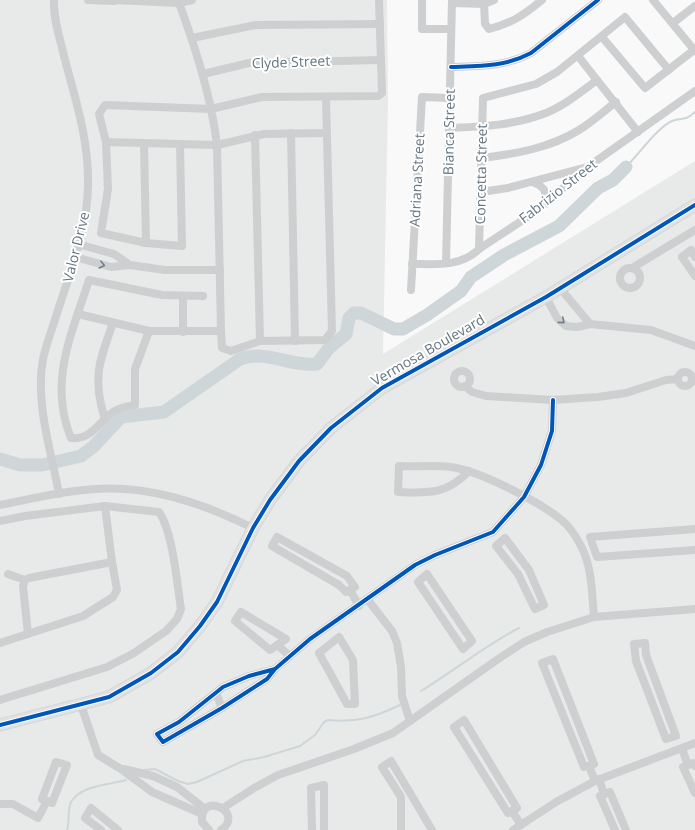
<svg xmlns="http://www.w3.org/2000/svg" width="695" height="830" viewBox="0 0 695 830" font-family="'Open Sans',sans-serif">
	<rect width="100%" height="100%" fill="#f9f9f9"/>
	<polygon fill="#e8e9e9" points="0,0 387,0 388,101 383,354 695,161 695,830 0,830"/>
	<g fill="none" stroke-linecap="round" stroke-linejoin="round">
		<g stroke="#ced6d9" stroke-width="2">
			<path d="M 626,167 C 638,155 658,127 672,121 C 682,117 684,122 695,112"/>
			<path d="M 421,691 C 454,671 484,646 519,628"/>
			<path d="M 144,770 L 155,769 L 178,781 L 188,784 L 197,782 L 243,761 L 264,757 L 300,746 L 315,735 L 324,722 L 328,720 C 358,723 375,717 402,704"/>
			<path d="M 67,830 C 70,821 67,811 71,802 C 81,785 109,785 126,780"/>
		</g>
		<path stroke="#ced6d9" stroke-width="13" d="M 0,459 L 20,465 L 42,465 L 81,456 L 94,446 L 121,417 L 164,412 L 240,359 C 264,349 291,367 317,364 L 329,348 L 346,334 L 349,318 L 354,313 L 361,313 L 394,329 L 403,329 L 427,315 L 461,291 L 471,277 L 504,255 L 559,226 L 598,188 L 613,180 L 626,167"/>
		<defs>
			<polyline id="secondary" points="0,725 109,697 151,673 178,652 200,626 217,602 253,528 270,500 299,461 331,428 382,388 546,297 695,205"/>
		</defs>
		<use href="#secondary" stroke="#d5d6d7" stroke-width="13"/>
		<g stroke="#cecfd0" stroke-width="8">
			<path d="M 54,0 C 53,19 60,38 64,56 C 75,98 89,140 88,184 C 88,225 72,268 59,307 C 54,324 47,341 43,359 C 35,403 51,450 59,494"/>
			<polyline points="88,0 114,1"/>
			<polyline points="114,0 179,3 192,0"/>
			<path d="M 178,0 C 195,47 211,95 217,145 L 221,331"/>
			<polyline points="422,0 422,29 451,29"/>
			<polyline points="653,0 695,51"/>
			<polyline points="452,3 484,4 494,0"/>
			<path d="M 484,4 L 485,24 L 489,29 C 512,23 524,15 542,0"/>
			<polyline points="673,23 695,6"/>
			<polyline points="602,37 645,88 694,50"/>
			<polyline points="192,38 256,25 380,24"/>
			<polyline points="578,56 638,132"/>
			<path d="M 451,67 C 479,66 505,67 531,53 L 598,0"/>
			<polyline points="203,74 249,63 381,60"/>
			<path d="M 449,128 C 482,127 515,125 546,113 C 565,105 581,92 597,80"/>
			<polyline points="291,133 295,341"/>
			<polyline points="255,135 260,341"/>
			<polyline points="106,142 99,114 105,105 211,109 262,97 378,96 382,93 379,0"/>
			<polyline points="144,143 146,243"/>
			<polyline points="180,144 182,246 146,243 101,233 108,189 106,142 217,145 264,134 327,133"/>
			<path d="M 482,158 C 515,154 550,148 579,130 C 592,122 604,111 616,102"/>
			<path d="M 532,182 C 544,186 548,192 545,204"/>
			<polyline points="481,192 508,188 587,167"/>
			<polyline points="78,244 114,254 130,265"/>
			<polyline points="479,249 483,98 536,84 557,72 625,17 669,70"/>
			<polyline points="75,257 111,267 130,265 165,270 220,270"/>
			<polyline points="695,257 691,250 682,257 695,276"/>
			<polyline points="446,263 452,0"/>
			<path d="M 412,264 C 436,264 461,267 479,249 L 535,212 L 589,166 L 695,91"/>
			<polyline points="632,268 695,230"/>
			<circle cx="630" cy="278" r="10"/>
			<polyline points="560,288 590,324"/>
			<polyline points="411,290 422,97 450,98"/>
			<polyline points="183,296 183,332"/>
			<polyline points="546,297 557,318 566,326 577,327 590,324 651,330 695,346"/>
			<polyline points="78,314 149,331 221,331 222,348 231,351 260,341 325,340 332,331 326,98"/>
			<path d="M 149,331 L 135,369 L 135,405 C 128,406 120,407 113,412 C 98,422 92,440 71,438 C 48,382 72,333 89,280 L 162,295 L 203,296"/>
			<circle cx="462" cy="379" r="8"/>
			<circle cx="685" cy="379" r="7"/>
			<polyline points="465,386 472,392 486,396 553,400 598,397 626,393 666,380 678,379"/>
			<path d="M 105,419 C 92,379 99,362 113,323"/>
			<path d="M 469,471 C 446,495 429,493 398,492 L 399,466 C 416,467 434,465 450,467 C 479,470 547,505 567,525 C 573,532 578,540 582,548 C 592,568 592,594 594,617"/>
			<path d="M 0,505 C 40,497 83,486 125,489 C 170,492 212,508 253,528"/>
			<path d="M 0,521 L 25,516 L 105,506 L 159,512 C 173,532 177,584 181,609 L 177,619 L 166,631 L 134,653 L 107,667 L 0,700"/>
			<polyline points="695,529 590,537 597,557 695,550"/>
			<polygon points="277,537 347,576 355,587 346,592 339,585 272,546"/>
			<polygon points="505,538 529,570 544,605 535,609 518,574 496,546"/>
			<polyline points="8,574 25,580"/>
			<polygon points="427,574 472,641 463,649 418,582"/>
			<polyline points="350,590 359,606"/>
			<polyline points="368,600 392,631 397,643 401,667 402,696 410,721"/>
			<polygon points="241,612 286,639 270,650 235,621"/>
			<polyline points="28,634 23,586 25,580 29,578 112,562"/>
			<polygon points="339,637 353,660 355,704 347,704 319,653"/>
			<polyline points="0,643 83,616 113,597 117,590 112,562 105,506"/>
			<polygon points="645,643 646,655 676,736 666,739 636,661 634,644"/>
			<polyline points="277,645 290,656"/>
			<polygon points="553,659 594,764 584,767 542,663"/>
			<polyline points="275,669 249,676 223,687 179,722 157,734 163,742 222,708 267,679 275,669 310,639 415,565 435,555 493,532 524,497 541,465 552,431 553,400"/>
			<polyline points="216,693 222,708"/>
			<polyline points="81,705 98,755 121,769 152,792 202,814"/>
			<polygon points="464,720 517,808 508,813 454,727"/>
			<polyline points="682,749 688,765"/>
			<polygon points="56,762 67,765 52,803 42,799"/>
			<polyline points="589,766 595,781"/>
			<polyline points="695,766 693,763 683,767 695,793"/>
			<polyline points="124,769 153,776 177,787 205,809"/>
			<polyline points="599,779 604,794"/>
			<polyline points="0,804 13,804 38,818 47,801"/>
			<polyline points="223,808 254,788 278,775 354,749 393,733 501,657 524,642 547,632 594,617 695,609"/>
			<polyline points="512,811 521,825"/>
			<polyline points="101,830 85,818 91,808 118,830"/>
			<path d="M 209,830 L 202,822 C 199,790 246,812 221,830"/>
			<polyline points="312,830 311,788 324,785 324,830"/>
			<polyline points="401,830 401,797 382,767 391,761 432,830"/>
			<polyline points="513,830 556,802 595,781 695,743"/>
			<polyline points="615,830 600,796 610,792 626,830"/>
		</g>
		<use href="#secondary" stroke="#e1e2e2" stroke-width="11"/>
		<defs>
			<g id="cycleway">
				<path d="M 451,67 C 479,66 505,67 531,53 L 598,0"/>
				<polyline points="275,669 249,676 223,687 179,722 157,734 163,742 222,708 267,679 275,669 310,639 415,565 435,555 493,532 524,497 541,465 552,431 553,400"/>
				<polyline points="0,725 109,697 151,673 178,652 200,626 217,602 253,528 270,500 299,461 331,428 382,388 546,297 695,205"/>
			</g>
		</defs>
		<use href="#cycleway" stroke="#fff" stroke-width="6"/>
		<use href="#cycleway" stroke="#0057b8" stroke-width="4"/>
	</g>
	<defs><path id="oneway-chevron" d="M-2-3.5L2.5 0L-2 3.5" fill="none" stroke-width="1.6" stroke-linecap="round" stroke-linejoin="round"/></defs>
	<g stroke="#707f8b">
		<use href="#oneway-chevron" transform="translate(102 265) rotate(14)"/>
		<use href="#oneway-chevron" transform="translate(562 321) rotate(41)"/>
	</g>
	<g text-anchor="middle" stroke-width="4" stroke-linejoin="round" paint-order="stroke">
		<g font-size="14" fill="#657683" stroke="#fff">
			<text transform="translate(291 62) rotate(-2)" y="5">Clyde Street</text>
			<text transform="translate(449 132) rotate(-89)" y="5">Bianca Street</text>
			<text transform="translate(481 174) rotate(-89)" y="5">Concetta Street</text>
			<text transform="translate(417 180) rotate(-87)" y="5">Adriana Street</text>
			<text transform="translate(558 191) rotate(-38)" y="5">Fabrizio Street</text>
			<text transform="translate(76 247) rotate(-76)" y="5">Valor Drive</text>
			<text transform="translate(428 350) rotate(-30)" y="5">Vermosa Boulevard</text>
		</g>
	</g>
</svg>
